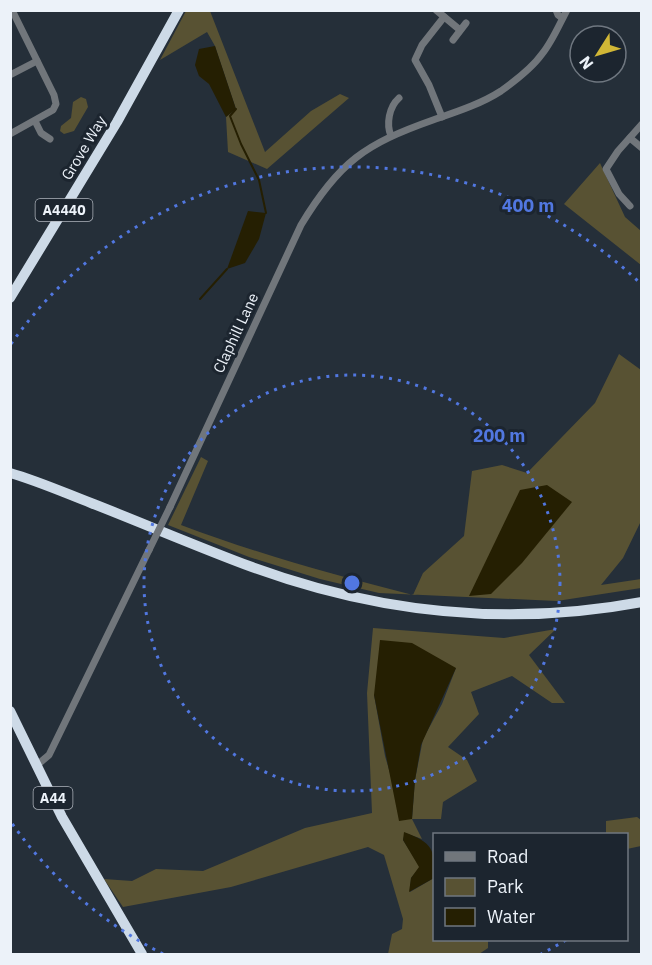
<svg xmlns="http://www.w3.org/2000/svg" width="652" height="965" viewBox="0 0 652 965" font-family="'IBM Plex Sans',sans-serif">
	<rect width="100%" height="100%" fill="#252f39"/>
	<g fill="#585233" fill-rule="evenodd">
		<polygon points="186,11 210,11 265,152 311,111 340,94 349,98 267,169 228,152 226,117 236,109 215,46 207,32 160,60"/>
		<polygon points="81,97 86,99 88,107 74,131 64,134 60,131 61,126 71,118 73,102"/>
		<polygon points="600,163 625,217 641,231 641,265 564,204"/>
		<path d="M 619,354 L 641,370 L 641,521 L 623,558 L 601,585 L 641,579 L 641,588 L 557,601 L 379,593 L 320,579 L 249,557 L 168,525 L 201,457 L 208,461 L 181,525 C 258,554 334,575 413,595 L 423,573 L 464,536 L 472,471 L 502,465 L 527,473 L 595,403 Z"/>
		<path d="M 373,628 L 504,638 L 556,629 L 529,655 L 565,703 L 552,703 L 512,676 L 471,692 L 479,714 L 448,747 L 467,760 L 477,781 L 443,802 L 441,819 L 412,819 L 422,839 L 405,833 L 403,840 L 420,867 L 411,878 L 410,892 L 434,878 L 434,940 L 488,940 L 488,948 L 479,954 L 388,954 L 392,934 L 402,929 L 403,919 L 384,855 L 368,847 L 231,887 L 123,907 L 104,879 L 132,881 L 156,869 L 203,871 L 305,828 L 372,813 L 367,693 ZM 456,668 L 442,704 L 423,739 L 415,780 L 412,819 L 392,780 L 385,756 L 374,695 Z"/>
		<polygon points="637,817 641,820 641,846 627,849 626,834 606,834 606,821"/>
	</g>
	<g fill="#251f02">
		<polygon points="215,46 236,109 226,117 209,84 199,76 195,65 199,49"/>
		<polygon points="248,211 266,213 259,239 245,263 227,269"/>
		<polygon points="547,485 572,502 522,563 491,594 469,596 520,490"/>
		<polygon points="380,640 412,643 456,668 421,745 415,780 412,819 399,821 374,695"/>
		<path d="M 404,832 C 433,843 435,849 434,878 L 409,892 L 411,878 L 419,867 L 403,840 Z"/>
	</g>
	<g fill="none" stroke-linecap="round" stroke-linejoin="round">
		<g stroke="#251f02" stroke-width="2">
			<polyline points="236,109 230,116 241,144 259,180 266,213"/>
			<polyline points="200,299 227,269"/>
		</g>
		<g stroke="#71767b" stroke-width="7">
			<polyline points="436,10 460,30"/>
			<polyline points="556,10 558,15 562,18"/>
			<polyline points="453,40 466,23"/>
			<polyline points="10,75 37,61"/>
			<polyline points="442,117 429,85 415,60 422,45 444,17"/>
			<polyline points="35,121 41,133 50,139"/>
			<polyline points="10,134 53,110 56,104 54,95 12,10"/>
			<path d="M 391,136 C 386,124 389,107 399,98"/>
			<polyline points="630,138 642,148"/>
			<polyline points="630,206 619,194 606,169 618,151 642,124"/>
			<path d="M 170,507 L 301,225 C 339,162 365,144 433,120 C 456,112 481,104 501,91 C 515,81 532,68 542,54 C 552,42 559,25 567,10"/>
			<polyline points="36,766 49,755 149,550"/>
		</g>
		<g stroke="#cddae7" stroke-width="10">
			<polyline points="10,298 117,122 179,10"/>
			<path d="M 10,473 C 38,481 65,493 91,503 C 145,524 198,547 252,567 C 378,613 509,627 642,602"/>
			<polyline points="10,711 62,817 142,954"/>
		</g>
		<polyline stroke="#71767b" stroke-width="7" points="149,550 170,507"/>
	</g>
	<g fill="none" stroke="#5177e0" stroke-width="3" stroke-dasharray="3 6">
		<circle cx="352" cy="583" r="208"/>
		<path d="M566 940A416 416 0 0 1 541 954M163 954A416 416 0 0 1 11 822M11 344A416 416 0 0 1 641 284"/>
	</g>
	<g text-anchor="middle" stroke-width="6" stroke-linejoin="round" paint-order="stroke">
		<g fill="#1c252f" stroke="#aeb4bc" stroke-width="1.5">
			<rect x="35.5" y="199" width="57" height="22" rx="4.5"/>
			<rect x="33.5" y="787" width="39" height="22" rx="4.5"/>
		</g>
		<g font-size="14" font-weight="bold" fill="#ecf2f9">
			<text x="64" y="215">A4440</text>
			<text x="53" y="803">A44</text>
		</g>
		<g font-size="15" fill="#ecf2f9" stroke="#1c252f">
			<text transform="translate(84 148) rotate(-59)" y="5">Grove Way</text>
			<text transform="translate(236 333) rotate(-65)" y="5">Claphill Lane</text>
		</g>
	</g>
	<circle cx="352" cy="583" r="9" fill="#5177e0" stroke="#1c252f" stroke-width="3"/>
	<g font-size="18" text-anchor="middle" font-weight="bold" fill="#5177e0" stroke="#1c252f" stroke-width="6" stroke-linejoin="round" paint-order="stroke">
		<text x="528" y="212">400 m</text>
		<text x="499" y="442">200 m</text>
	</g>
	<rect width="652" height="965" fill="none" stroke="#ecf2f9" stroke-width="24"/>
	<rect x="433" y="833" width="195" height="108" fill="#1c252f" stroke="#6f7780" stroke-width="1.5"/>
	<rect x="445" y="852" width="30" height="9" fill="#71767b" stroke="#6f7780" stroke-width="1.5"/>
	<text x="487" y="863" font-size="18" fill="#ecf2f9">Road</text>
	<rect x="445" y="878" width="30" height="18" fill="#585233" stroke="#6f7780" stroke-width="1.5"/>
	<text x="487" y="893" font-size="18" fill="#ecf2f9">Park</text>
	<rect x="445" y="908" width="30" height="18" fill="#251f02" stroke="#6f7780" stroke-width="1.5"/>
	<text x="487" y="923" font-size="18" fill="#ecf2f9">Water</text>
	<g transform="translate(598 54) rotate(233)"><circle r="28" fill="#1c252f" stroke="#6f7780" stroke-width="1.5"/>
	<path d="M0-4.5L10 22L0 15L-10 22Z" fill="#d1b736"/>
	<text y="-9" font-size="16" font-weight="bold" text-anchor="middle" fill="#ecf2f9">N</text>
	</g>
</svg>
